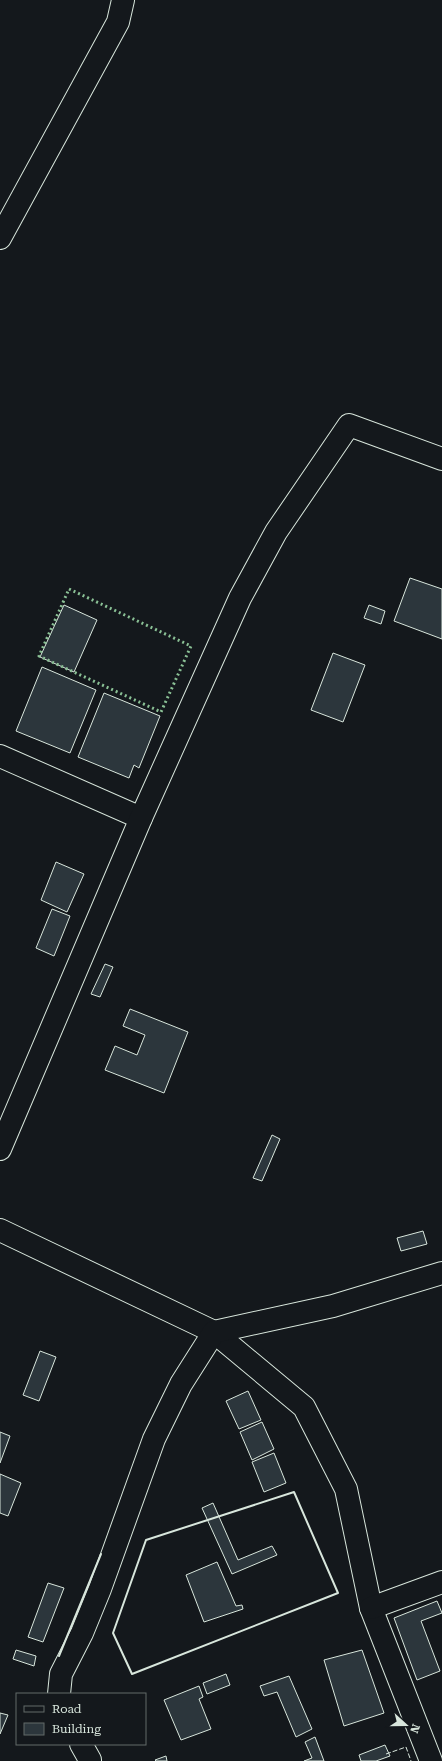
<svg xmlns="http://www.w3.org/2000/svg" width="442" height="1761" viewBox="0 0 442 1761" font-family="'Roboto Serif',serif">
	<rect width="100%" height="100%" fill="#14181c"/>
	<g fill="#2c363c" stroke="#d8e6dc">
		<polygon points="410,578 442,589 442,639 394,621"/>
		<polygon points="64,605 97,620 74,672 40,657"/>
		<polygon points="369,605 385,611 381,624 364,618"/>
		<polygon points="333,653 365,665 343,722 311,710"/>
		<polygon points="42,667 96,690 70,753 16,731"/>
		<polygon points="104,693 160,716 139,768 134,765 129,778 78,757"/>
		<polygon points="56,862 84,874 67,912 41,900"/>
		<polygon points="52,909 70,916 54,956 36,948"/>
		<polygon points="105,964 113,967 100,997 91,994"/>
		<polygon points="130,1009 188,1032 164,1093 105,1070 115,1046 137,1055 145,1035 123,1026"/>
		<polygon points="272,1135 280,1139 262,1181 253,1178"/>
		<polygon points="423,1231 427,1244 401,1251 397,1238"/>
		<polygon points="40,1351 56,1357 39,1401 23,1395"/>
		<polygon points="248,1391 261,1420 239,1429 226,1401"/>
		<polygon points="262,1422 274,1449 252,1460 240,1432"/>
		<polygon points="0,1432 10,1436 0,1463"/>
		<polygon points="274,1453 286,1483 264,1492 252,1462"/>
		<polygon points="0,1474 21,1483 8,1516 0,1513"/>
		<polygon points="213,1503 238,1560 272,1546 277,1555 232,1574 202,1508"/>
		<polygon points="217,1562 236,1606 242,1605 243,1609 204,1622 186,1575"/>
		<polygon points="48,1583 64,1588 43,1642 28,1637"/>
		<polygon points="437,1601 442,1613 421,1621 440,1671 417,1680 394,1618"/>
		<polygon points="16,1650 36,1656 34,1666 13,1659"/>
		<polygon points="362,1650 384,1713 344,1726 324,1660"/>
		<polygon points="226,1674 230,1685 207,1694 203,1683"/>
		<polygon points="289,1676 312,1729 296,1737 277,1692 264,1696 260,1686"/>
		<polygon points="199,1686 203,1697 199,1699 211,1729 181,1740 164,1700"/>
		<polygon points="0,1713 8,1715 0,1734"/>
		<polygon points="315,1737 324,1761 304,1761 312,1758 305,1742"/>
		<polygon points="385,1745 390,1756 376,1761 361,1761 359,1755"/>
		<polygon points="166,1756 167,1761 156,1761 155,1760"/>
	</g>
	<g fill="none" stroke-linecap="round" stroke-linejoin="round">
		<defs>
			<g id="minor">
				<polyline points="0,238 118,22 123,0"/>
				<polyline points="0,756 141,818"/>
				<polyline points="0,1149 141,818 240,598 276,532 349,425 442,459"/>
				<polyline points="0,1230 214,1332 304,1407 346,1489 371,1608 431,1761"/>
				<polyline points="371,1608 442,1582"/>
				<polyline points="59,1694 61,1674 82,1633 100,1589 154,1439 181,1384 214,1332 333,1306 442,1273"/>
				<polyline points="81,1744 90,1760"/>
			</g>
		</defs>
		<use href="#minor" stroke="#d8e6dc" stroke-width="24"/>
		<use href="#minor" stroke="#14181c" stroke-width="22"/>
		<polygon stroke="#8ac095" stroke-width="3" stroke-dasharray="2 3" stroke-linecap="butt" points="69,589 191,646 161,712 39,656"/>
		<polyline stroke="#d8e6dc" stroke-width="1" stroke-dasharray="5 2" stroke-linecap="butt" points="386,1754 406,1747 411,1761"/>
		<g stroke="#d8e6dc" stroke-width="2">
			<polygon points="294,1492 338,1593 132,1674 113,1633 146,1540"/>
			<polyline points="59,1656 101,1554"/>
		</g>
	</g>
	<rect x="16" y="1693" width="130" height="52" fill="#14181c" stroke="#626a69"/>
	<rect x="24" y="1706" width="20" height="6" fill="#14181c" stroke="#626a69"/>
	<text x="52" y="1713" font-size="12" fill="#d8e6dc">Road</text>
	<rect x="24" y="1723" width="20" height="12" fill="#2c363c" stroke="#626a69"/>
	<text x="52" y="1733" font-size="12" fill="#d8e6dc">Building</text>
	<g transform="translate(406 1725) rotate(111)" stroke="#14181c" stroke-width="3" paint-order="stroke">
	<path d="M0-3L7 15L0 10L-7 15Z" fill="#d8e6dc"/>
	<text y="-6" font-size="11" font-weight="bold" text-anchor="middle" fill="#d8e6dc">N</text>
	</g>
</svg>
